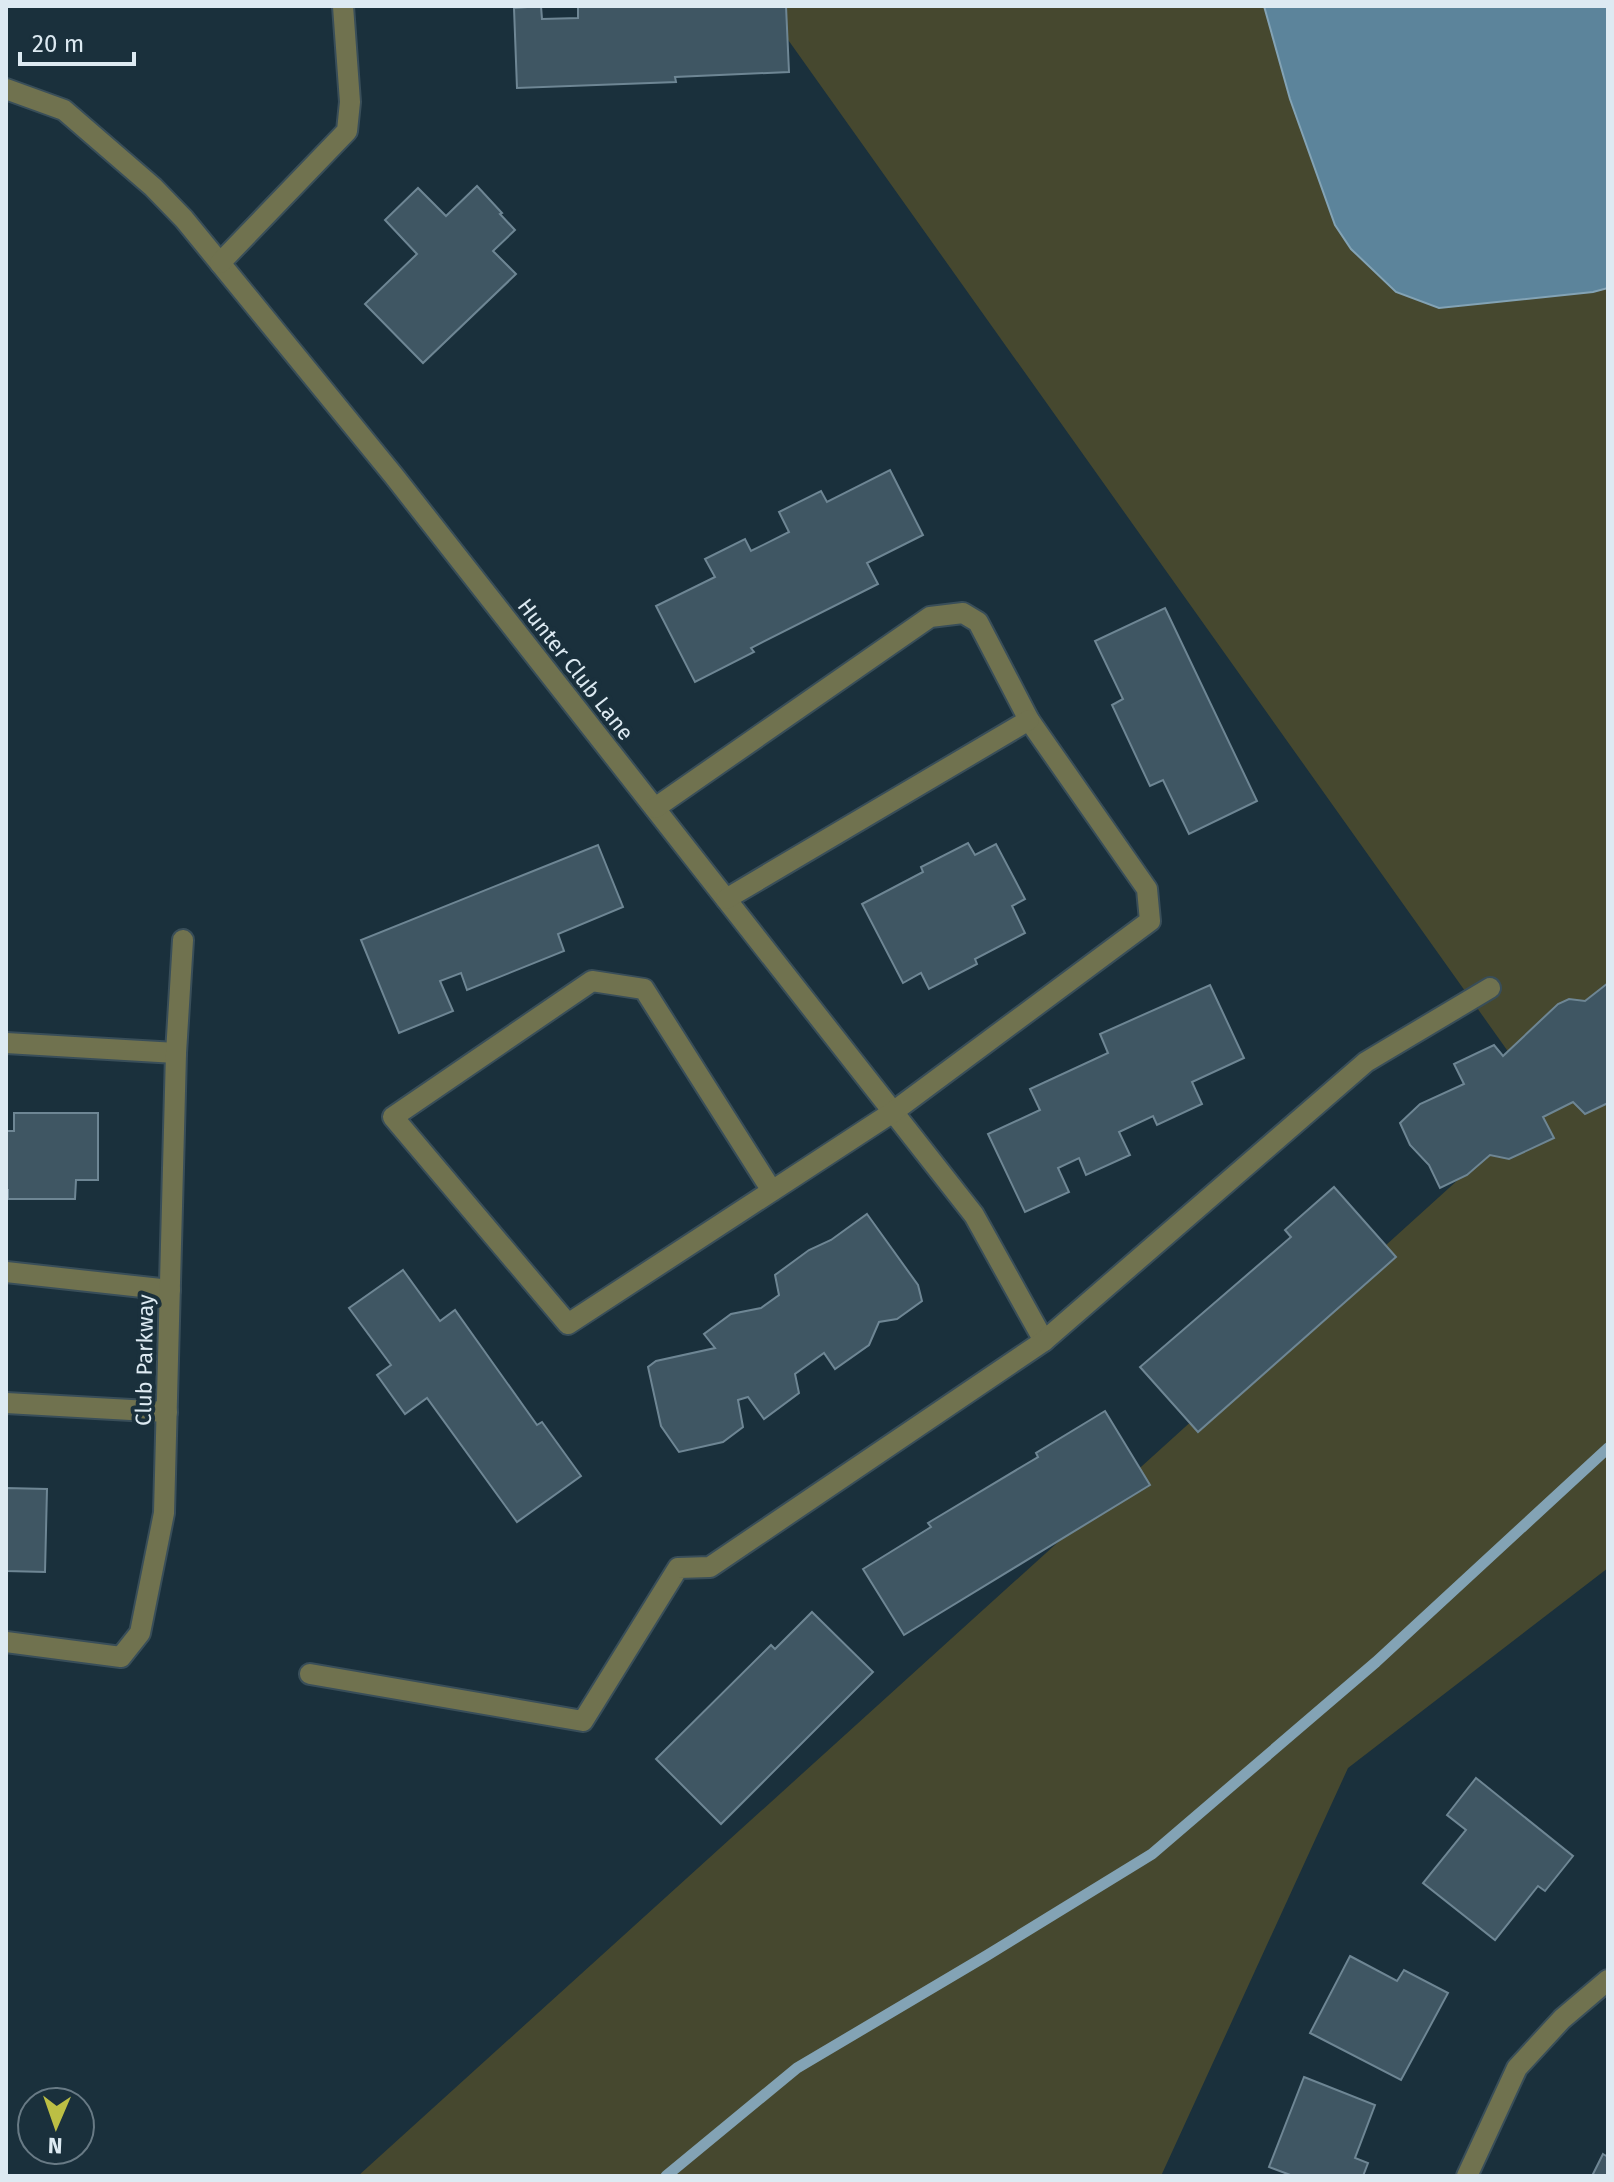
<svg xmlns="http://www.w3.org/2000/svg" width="1614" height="2182" viewBox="0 0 1614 2182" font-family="'Fira Sans',sans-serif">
	<rect width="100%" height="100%" fill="#1a303c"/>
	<polygon fill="#46482f" points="764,6 1608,6 1608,1568 1348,1768 1161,2176 358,2176 1544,1102"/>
	<polygon fill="#5c849b" stroke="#83a3b5" stroke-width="2" points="1264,6 1608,6 1608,288 1593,292 1439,308 1396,292 1351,249 1335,225 1290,99"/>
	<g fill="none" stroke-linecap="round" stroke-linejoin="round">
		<polyline stroke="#83a3b5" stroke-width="11" points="666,2176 797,2068 986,1956 1152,1854 1376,1662 1608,1448"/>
	</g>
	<g fill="#3f5663" stroke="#6e8694" stroke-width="2">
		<polygon points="541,6 542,19 578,18 578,6 786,6 789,72 675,77 676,82 517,88 514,8"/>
		<polygon points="477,186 502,213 500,214 515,230 493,251 516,274 423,363 365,304 417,254 385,220 418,188 446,216"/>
		<polygon points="890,470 923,535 867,563 878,584 751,648 754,652 695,682 656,606 715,577 705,559 745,539 751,551 789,532 779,512 821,491 827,502"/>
		<polygon points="1165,608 1257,801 1189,834 1163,780 1150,786 1112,705 1123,699 1095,641"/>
		<polygon points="968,843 975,855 996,844 1025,899 1012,906 1025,933 975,959 977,964 929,989 921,973 903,983 862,904 923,872 921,867"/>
		<polygon points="598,845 623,907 558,934 564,951 467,990 461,973 440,981 453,1011 399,1033 361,940"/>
		<polygon points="1608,983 1608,1103 1585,1114 1573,1102 1543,1117 1554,1138 1509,1159 1490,1155 1467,1175 1440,1188 1429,1165 1410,1145 1400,1123 1420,1104 1464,1084 1454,1064 1494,1045 1503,1056 1558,1004 1569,999 1585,1001"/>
		<polygon points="1210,985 1244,1058 1192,1082 1202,1104 1157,1125 1153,1116 1119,1132 1130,1155 1086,1175 1079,1158 1058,1168 1069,1192 1025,1212 988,1134 1040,1110 1030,1089 1108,1053 1100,1034"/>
		<polygon points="14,1113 98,1113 98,1180 76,1180 75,1199 8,1199 8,1190 6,1190 6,1131 14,1131"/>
		<polygon points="1334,1187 1396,1257 1198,1432 1140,1367 1291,1237 1285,1230"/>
		<polygon points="867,1214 918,1285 922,1301 897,1319 879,1322 869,1345 835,1369 824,1353 795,1374 799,1393 764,1419 748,1397 738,1400 743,1427 723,1442 679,1452 661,1426 648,1367 656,1361 715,1348 704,1334 731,1314 761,1308 779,1295 775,1275 809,1250 831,1240"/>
		<polygon points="403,1270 440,1321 455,1310 537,1425 542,1422 581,1476 517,1522 427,1398 405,1414 377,1375 391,1365 349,1308"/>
		<polygon points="1105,1411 1150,1485 904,1635 863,1569 931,1527 928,1523 1038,1457 1036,1453"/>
		<polygon points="6,1488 47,1489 45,1572 6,1571"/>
		<polygon points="812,1612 873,1672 721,1824 656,1759 771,1645 775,1649"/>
		<polygon points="1476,1778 1573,1856 1545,1891 1538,1886 1495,1940 1423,1883 1466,1830 1447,1815"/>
		<polygon points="1350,1956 1397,1981 1404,1970 1448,1993 1401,2080 1310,2033"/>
		<polygon points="1304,2077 1375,2105 1355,2158 1368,2163 1363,2176 1293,2176 1269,2167"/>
		<polygon points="1603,2154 1608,2157 1608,2176 1592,2176"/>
	</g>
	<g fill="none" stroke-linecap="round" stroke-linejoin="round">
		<defs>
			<g id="minor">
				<polyline points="6,89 64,110 153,187 184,219 394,476 974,1215 1044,1341"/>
				<polyline points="220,263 347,131 350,102 343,6"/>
				<polyline points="655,808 930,617 963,613 978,622 1029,720 1147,889 1150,921 893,1112 568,1324 393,1117 592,981 644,989 772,1191"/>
				<polyline points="726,899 1029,720"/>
				<polyline points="6,1043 176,1053"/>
				<polyline points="6,1272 170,1290"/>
				<polyline points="6,1403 167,1412"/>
				<polyline points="6,1642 121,1657 140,1633 164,1513 176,1053 183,940"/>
				<polyline points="310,1674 583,1721 678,1568 710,1567 1044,1341 1366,1062 1490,988"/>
				<polyline points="1467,2176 1517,2068 1562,2019 1608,1980"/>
			</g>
		</defs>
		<use href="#minor" stroke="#394e59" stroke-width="24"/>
		<use href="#minor" stroke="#70724f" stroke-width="20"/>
	</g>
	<g text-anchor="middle" stroke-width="8" stroke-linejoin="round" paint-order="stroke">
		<g font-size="22" fill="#ddeaf2" stroke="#1a303c">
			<text transform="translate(576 669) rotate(52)" y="8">Hunter Club Lane</text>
			<text transform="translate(144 1360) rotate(-89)" y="8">Club Parkway</text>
		</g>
	</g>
	<rect width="1614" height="2182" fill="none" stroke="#ddeaf2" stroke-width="16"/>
	<g transform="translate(56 2126) rotate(182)"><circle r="38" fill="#1a303c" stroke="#687a85" stroke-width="2"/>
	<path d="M0-6L14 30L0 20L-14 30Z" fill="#bcbf44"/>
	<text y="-12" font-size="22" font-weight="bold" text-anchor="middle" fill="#ddeaf2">N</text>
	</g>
	<path d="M20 52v12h114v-12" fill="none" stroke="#ddeaf2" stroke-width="4"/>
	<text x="32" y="52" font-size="24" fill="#ddeaf2" stroke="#1a303c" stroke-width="6" paint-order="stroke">20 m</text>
</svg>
